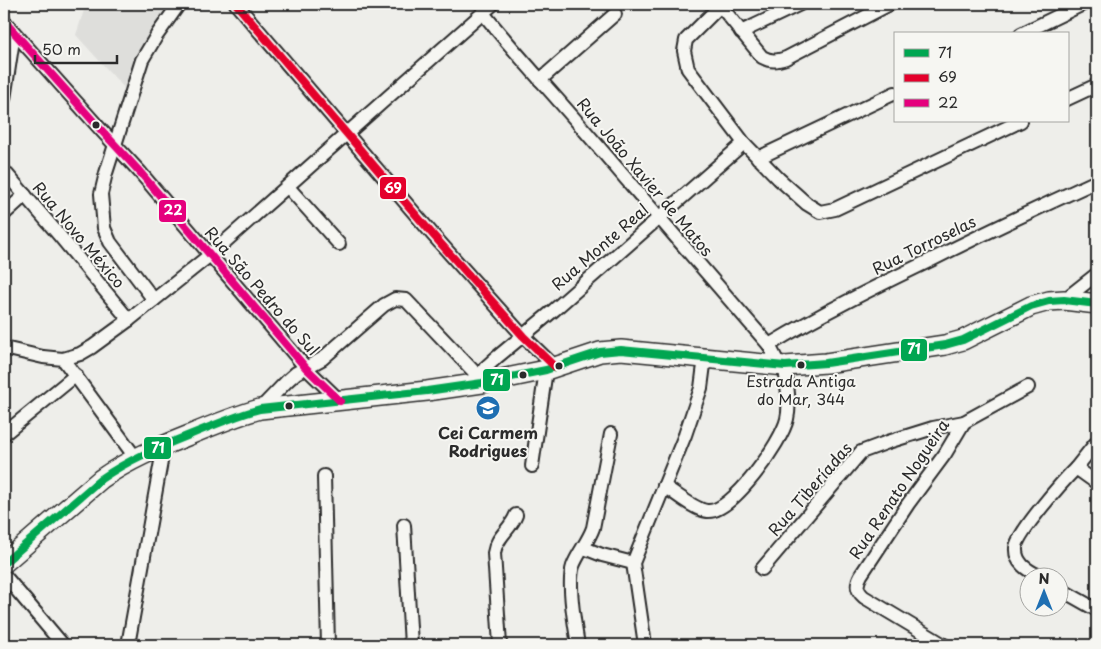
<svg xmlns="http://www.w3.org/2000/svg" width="1101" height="649" viewBox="0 0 1101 649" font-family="'Playpen Sans',sans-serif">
	<rect width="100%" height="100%" fill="#eeeeea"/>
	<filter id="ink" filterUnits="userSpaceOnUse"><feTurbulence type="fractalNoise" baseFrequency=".02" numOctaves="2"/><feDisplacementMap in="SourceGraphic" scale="10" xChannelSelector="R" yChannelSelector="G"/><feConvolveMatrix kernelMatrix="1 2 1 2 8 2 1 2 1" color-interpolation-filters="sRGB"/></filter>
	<g filter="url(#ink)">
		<polygon fill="#dededb" points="86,4 174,4 126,90 76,35"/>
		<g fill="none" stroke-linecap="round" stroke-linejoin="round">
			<defs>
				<g id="street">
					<polyline points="236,4 434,236 523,336 555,367"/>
					<path d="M 719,4 L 762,57 C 771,62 777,61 786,58 L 890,4"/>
					<polyline points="722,4 686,40 684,51 688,69 744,143 779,179 807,204 820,212 835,209 1021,121"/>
					<path d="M 483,13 C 515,53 551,91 585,131 C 646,202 707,274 769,345 L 779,365"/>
					<polyline points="4,21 102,131 139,171 306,368 340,401"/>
					<polyline points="741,32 800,4"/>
					<polyline points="1021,34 1083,4"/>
					<polyline points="540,80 615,14"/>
					<polyline points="4,99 14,33"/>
					<polyline points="1067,99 1097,85"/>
					<polyline points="758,158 895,93"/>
					<polyline points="4,171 59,235 129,320"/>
					<polyline points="288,187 339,244"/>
					<polyline points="4,214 25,195"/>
					<polyline points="154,300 110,242 104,228 101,194 106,173 142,60 157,35 179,4"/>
					<polyline points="1064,300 1097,274"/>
					<path d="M 769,345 C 822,313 877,286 933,259 C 987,232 1042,206 1097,181"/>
					<polyline points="4,348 43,357 63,359 80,354 92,347 129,320 210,255 493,4"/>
					<polyline points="63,359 135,457"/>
					<polyline points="479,377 485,368 496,358 554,310 744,143"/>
					<polyline points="260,409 287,381 296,373 322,359 384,305 395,299 406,300 479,377 482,383"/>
					<polyline points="4,434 76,375"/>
					<polyline points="532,466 546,370"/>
					<polyline points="1076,468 1095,444"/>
					<polyline points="324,476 328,645"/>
					<path d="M 664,486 C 675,493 695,510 707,511 C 731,514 782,442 787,419 C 791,403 786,382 785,366"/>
					<polyline points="404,525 411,645"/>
					<polyline points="584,548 602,555 633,563"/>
					<polyline points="762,569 861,452 888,442 933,428 964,422 1028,387"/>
					<polyline points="4,575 63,645"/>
					<path d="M 1039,576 C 1027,570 1015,563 1016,548 C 1016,534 1064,480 1076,468 L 1097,483"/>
					<polyline points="1058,588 1097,610"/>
					<polyline points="128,645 164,445"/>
					<path d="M 500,645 L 494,553 C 496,537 511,529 516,515"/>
					<path d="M 578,645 C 575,626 567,584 573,566 C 578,553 588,542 593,528 L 611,434"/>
					<polyline points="645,645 633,563 685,435 701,388 705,357"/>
					<path d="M 944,645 L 864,597 C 856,590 856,584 861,575 L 908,504 L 945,454 L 964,422"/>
				</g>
				<path id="secondary" d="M 4,563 L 101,479 C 128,460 157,448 187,436 C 211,426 235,416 260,409 L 427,391 L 482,383 L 546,370 L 600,352 L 621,350 L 785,366 L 826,363 L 945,345 L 963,340 L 1031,306 L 1049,301 L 1064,300 L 1097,304"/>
			</defs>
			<use href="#street" stroke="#2b2b2b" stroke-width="16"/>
			<use href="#secondary" stroke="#2b2b2b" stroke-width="22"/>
			<use href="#street" stroke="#f6f6f2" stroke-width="12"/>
			<use href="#secondary" stroke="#f6f6f2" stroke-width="19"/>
			<defs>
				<path id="bus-1" d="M 4,563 L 101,479 C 128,460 157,448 187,436 C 211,426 235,416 260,409 L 427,391 L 482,383 L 546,370 L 600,352 L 621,350 L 785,366 L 826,363 L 945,345 L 963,340 L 1031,306 L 1049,301 L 1064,300 L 1097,304"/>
				<polyline id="bus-2" points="236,4 434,236 523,336 555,367"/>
				<polyline id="bus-3" points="4,21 102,131 139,171 306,368 340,401"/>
			</defs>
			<use href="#bus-1" stroke="#f6f6f2" stroke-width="11"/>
			<use href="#bus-2" stroke="#f6f6f2" stroke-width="11"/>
			<use href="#bus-3" stroke="#f6f6f2" stroke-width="11"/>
			<use href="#bus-1" stroke="#00a651" stroke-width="8"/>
			<use href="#bus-2" stroke="#e4002b" stroke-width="8"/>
			<use href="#bus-3" stroke="#e5007d" stroke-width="8"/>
		</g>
	</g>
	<defs>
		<symbol id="school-disc" viewBox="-11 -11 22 22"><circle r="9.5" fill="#1f6fb2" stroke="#f6f6f2"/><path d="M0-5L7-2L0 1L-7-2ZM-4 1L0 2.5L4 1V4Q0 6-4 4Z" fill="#fff"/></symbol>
	</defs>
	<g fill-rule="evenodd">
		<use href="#school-disc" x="474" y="394" width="28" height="28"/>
	</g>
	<g fill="#2b2b2b" stroke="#f6f6f2" stroke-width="2">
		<circle cx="96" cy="125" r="4.5"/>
		<circle cx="801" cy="365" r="4.5"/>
		<circle cx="559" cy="366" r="4.5"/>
		<circle cx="523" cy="375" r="4.5"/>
		<circle cx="289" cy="406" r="4.5"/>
	</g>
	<g text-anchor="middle" stroke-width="4" stroke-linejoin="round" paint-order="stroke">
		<g font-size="15" fill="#2b2b2b" stroke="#f6f6f2">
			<text x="801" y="387">Estrada Antiga<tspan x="801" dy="18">do Mar, 344</tspan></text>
		</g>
		<g font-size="16" fill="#2b2b2b" stroke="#f6f6f2">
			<text transform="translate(645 177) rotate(50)" y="6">Rua João Xavier de Matos</text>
			<text transform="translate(79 235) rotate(50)" y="6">Rua Novo México</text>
			<text transform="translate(924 245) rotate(-26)" y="6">Rua Torroselas</text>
			<text transform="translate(600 247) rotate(-41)" y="6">Rua Monte Real</text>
			<text transform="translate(262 291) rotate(49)" y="6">Rua São Pedro do Sul</text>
			<text transform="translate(810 489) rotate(-49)" y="6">Rua Tiberíadas</text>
			<text transform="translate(899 489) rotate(-56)" y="6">Rua Renato Nogueira</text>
		</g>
		<g font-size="16" font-weight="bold" fill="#2b2b2b" stroke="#f6f6f2">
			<text x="488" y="439">Cei Carmem<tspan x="488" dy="18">Rodrigues</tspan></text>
		</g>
	</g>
	<g stroke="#f6f6f2" stroke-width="2">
		<rect x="379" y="176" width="28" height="24" rx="5" fill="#e4002b"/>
		<rect x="158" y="199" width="29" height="24" rx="5" fill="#e5007d"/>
		<rect x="900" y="338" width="28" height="24" rx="5" fill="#00a651"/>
		<rect x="482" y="368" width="29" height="24" rx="5" fill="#00a651"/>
		<rect x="143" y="436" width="29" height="24" rx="5" fill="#00a651"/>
	</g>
	<g font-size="14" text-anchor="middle" font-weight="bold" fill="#fff">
		<text x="393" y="193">69</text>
		<text x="173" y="215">22</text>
		<text x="914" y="354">71</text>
		<text x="497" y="385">71</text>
		<text x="158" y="453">71</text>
	</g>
	<rect width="1101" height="649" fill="none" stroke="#f6f6f2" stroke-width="20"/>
	<rect x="10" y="10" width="1081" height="629" fill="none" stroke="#2b2b2b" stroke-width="2" filter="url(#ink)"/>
	<rect x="894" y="32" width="175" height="90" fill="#f6f6f2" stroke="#a5a5a2"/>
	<rect x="904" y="49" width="25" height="8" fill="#00a651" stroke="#a5a5a2"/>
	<text x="938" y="58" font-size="15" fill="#2b2b2b">71</text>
	<rect x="904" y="74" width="25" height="8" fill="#e4002b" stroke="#a5a5a2"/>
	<text x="938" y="82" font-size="15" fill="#2b2b2b">69</text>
	<rect x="904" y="99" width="25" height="8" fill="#e5007d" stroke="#a5a5a2"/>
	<text x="938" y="108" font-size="15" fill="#2b2b2b">22</text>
	<g transform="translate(1044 592)"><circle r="24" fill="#f6f6f2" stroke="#a5a5a2"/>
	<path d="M0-4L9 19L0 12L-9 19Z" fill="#1f6fb2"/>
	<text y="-8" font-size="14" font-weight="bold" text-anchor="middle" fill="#2b2b2b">N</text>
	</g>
	<path d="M35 55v8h82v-8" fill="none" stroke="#2b2b2b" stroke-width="2.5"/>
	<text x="42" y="55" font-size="15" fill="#2b2b2b" stroke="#f6f6f2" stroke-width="4" paint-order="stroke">50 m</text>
</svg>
